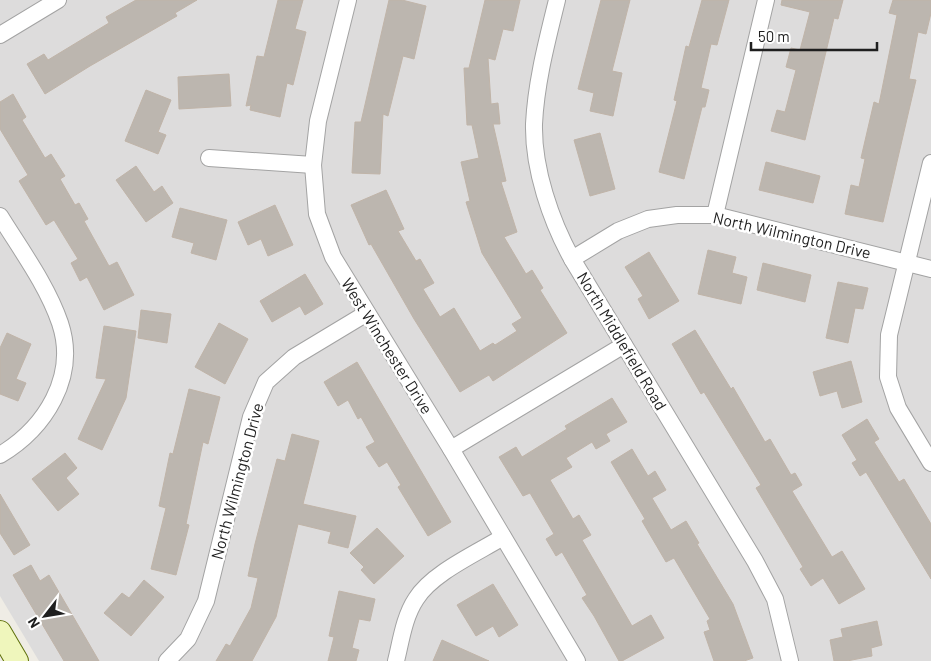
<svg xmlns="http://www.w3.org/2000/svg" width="931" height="661" viewBox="0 0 931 661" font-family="Barlow,sans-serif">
	<rect width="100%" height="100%" fill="#efece5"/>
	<polygon fill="#dddcdc" points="0,0 931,0 931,661 39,661 0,596"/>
	<g fill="#bcb6af" stroke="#c0b4a8">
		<polygon points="136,0 197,0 175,13 177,16 90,66 45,94 27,64 44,54 48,60 109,23 106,17"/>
		<polygon points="278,0 303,0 295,29 306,32 293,85 287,83 280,117 250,110 251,105 246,106 257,56 264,57"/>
		<polygon points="389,0 402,0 426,6 414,59 403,56 388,116 383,114 380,174 352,173 355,122 361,122"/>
		<polygon points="485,0 520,0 513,31 503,29 495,60 488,58 491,104 498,103 500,124 493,124 506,181 501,182 517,232 504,237 526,274 532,270 543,288 540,290 567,333 493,381 489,375 460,392 414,319 371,244 369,245 351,205 386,190 404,229 398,231 416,261 420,259 434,283 423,289 440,317 454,308 480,351 493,343 495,345 517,331 512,324 522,318 482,253 466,202 470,201 461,162 479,158 472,125 467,125 464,68 469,68"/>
		<polygon points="601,0 630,0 612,71 622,73 613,116 590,111 594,93 578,89"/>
		<polygon points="702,0 729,0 717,45 711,44 701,88 709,90 705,107 702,107 684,179 659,172 677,101 674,100 686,46 689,47"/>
		<polygon points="782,0 843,0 838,19 834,18 805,140 771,131 777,110 785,112 796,70 786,67 791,48 800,50 810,12 781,5"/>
		<polygon points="893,0 931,0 931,13 926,34 918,32 909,79 916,80 883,222 845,214 851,185 859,187 865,159 861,158 874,102 879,104 897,15 889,13"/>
		<polygon points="229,74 231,106 179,109 178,77"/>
		<polygon points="146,90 171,100 158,132 166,135 158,154 125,141"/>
		<polygon points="13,94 26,117 22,120 45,158 51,154 65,176 60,179 75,205 79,203 88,219 84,221 109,266 117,262 134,295 104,310 87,277 80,281 71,263 78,259 54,220 46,225 19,181 28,175 0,129 0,102"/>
		<polygon points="600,133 615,189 590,196 574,140"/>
		<polygon points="766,162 820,176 813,203 759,190"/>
		<polygon points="136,166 154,192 162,186 173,203 146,222 116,180"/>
		<polygon points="275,205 293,245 268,256 261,239 248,245 238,222"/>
		<polygon points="180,208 227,220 216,260 191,253 194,243 172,237"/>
		<polygon points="708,250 736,257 732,273 747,277 741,304 698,294"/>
		<polygon points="649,252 679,301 649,319 638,299 643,296 625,267"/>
		<polygon points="763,263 811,275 805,302 757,290"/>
		<polygon points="305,274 323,304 305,315 300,306 272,322 260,301"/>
		<polygon points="838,282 868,288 863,309 855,308 848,343 826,338"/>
		<polygon points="141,310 171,314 167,343 138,338"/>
		<polygon points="219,323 248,339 225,384 195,367"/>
		<polygon points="104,326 136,331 126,398 102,450 78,439 106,379 96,378"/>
		<polygon points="695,330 731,389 733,387 765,442 770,439 791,475 795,473 802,485 792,491 832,557 842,551 865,589 839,604 823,578 811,586 800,569 803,567 756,488 761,485 704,392 701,394 672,344"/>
		<polygon points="7,333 31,344 16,379 26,383 18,401 0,394 0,348"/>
		<polygon points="851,361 862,402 842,408 837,391 820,396 813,372"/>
		<polygon points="357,362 451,522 428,536 398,487 401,485 387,462 379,467 366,447 375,442 361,417 358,419 348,400 338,406 324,382"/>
		<polygon points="189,389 220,397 208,444 203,442 186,524 189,525 176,575 151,569 166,508 159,506 170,453 173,454"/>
		<polygon points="612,398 627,422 606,434 610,441 596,449 592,442 566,458 572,467 550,480 573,519 579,515 591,535 582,540 632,626 651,615 664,638 622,661 619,661 594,616 582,598 587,595 562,552 556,556 546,539 554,534 530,493 523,496 499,457 516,447 522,457 567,429 565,426"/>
		<polygon points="867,419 879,439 874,442 899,482 904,479 931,524 931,579 866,472 860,476 852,463 857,460 842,435"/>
		<polygon points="292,434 319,441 303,504 356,516 348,548 328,543 331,532 298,524 276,617 252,661 216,661 226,644 230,646 251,608 258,578 248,576 255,544 277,459 285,461"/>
		<polygon points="632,449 648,476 655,471 666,490 652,498 671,530 686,521 699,543 697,544 733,604 753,658 744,661 714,661 704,632 710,630 707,621 710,619 674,558 666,562 642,521 645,519 611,462"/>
		<polygon points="65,453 77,468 66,478 79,494 58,511 32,479"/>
		<polygon points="0,494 30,545 14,555 0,533"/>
		<polygon points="377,528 404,556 374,584 361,570 364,567 350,553"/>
		<polygon points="31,565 40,581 49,575 99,661 64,661 13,575"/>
		<polygon points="144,580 164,597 131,636 104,613 122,593 129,598"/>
		<polygon points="493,584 518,625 499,637 493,626 476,636 457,605"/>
		<polygon points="339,591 375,599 370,621 359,619 352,648 359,650 356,661 328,661 334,637 329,636"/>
		<polygon points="877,621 882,645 871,648 872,656 847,661 834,661 830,640 843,637 841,629"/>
		<polygon points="442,640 489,661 433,661"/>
	</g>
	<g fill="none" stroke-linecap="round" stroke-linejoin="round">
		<defs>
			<g id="street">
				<polyline points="348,0 318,121 313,165 317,214 333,257 451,449 577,661"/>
				<path d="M 557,0 C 547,41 536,82 534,124 C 533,169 551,221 572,259 L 755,561 L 775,599 L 790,661"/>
				<polyline points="0,35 58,0"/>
				<polyline points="209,158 313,165"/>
				<polyline points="931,163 889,335 888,377 898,408 931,463"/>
				<polyline points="715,215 766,0"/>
				<path d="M 0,216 C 21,250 47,285 60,323 C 78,377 45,428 0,455"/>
				<polyline points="572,259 618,231 648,219 677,215 715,215 931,269"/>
				<polyline points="451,449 624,345"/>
				<polyline points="167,661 188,639 206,601 251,417 266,382 294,357 367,313"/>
				<path d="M 396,661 C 401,641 404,617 416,599 C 432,573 477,553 503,537"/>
			</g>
			<polyline id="secondary" points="0,632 17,661"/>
		</defs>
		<use href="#street" stroke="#a3a3a3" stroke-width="18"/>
		<use href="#secondary" stroke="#5f700b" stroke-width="24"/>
		<use href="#street" stroke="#fff" stroke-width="16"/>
		<use href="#secondary" stroke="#eff6bc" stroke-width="22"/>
	</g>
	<g text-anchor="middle" stroke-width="5" stroke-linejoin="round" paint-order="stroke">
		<g font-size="16" fill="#1f1f1f" stroke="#fff">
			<text transform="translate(792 235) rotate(13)" y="6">North Wilmington Drive</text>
			<text transform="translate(622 341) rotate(59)" y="6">North Middlefield Road</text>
			<text transform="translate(387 346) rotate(58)" y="6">West Winchester Drive</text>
			<text transform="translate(237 481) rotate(-75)" y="6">North Wilmington Drive</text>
		</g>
	</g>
	<g transform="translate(45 616) rotate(239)" stroke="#ffffff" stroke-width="4" paint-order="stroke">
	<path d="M0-4L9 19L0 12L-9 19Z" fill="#1f1f1f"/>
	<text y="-8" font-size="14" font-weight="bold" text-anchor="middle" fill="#1f1f1f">N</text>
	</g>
	<path d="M751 42v8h126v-8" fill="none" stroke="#1f1f1f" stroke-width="2.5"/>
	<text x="758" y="42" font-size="15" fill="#1f1f1f" stroke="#ffffff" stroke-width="4" paint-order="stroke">50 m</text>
</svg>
